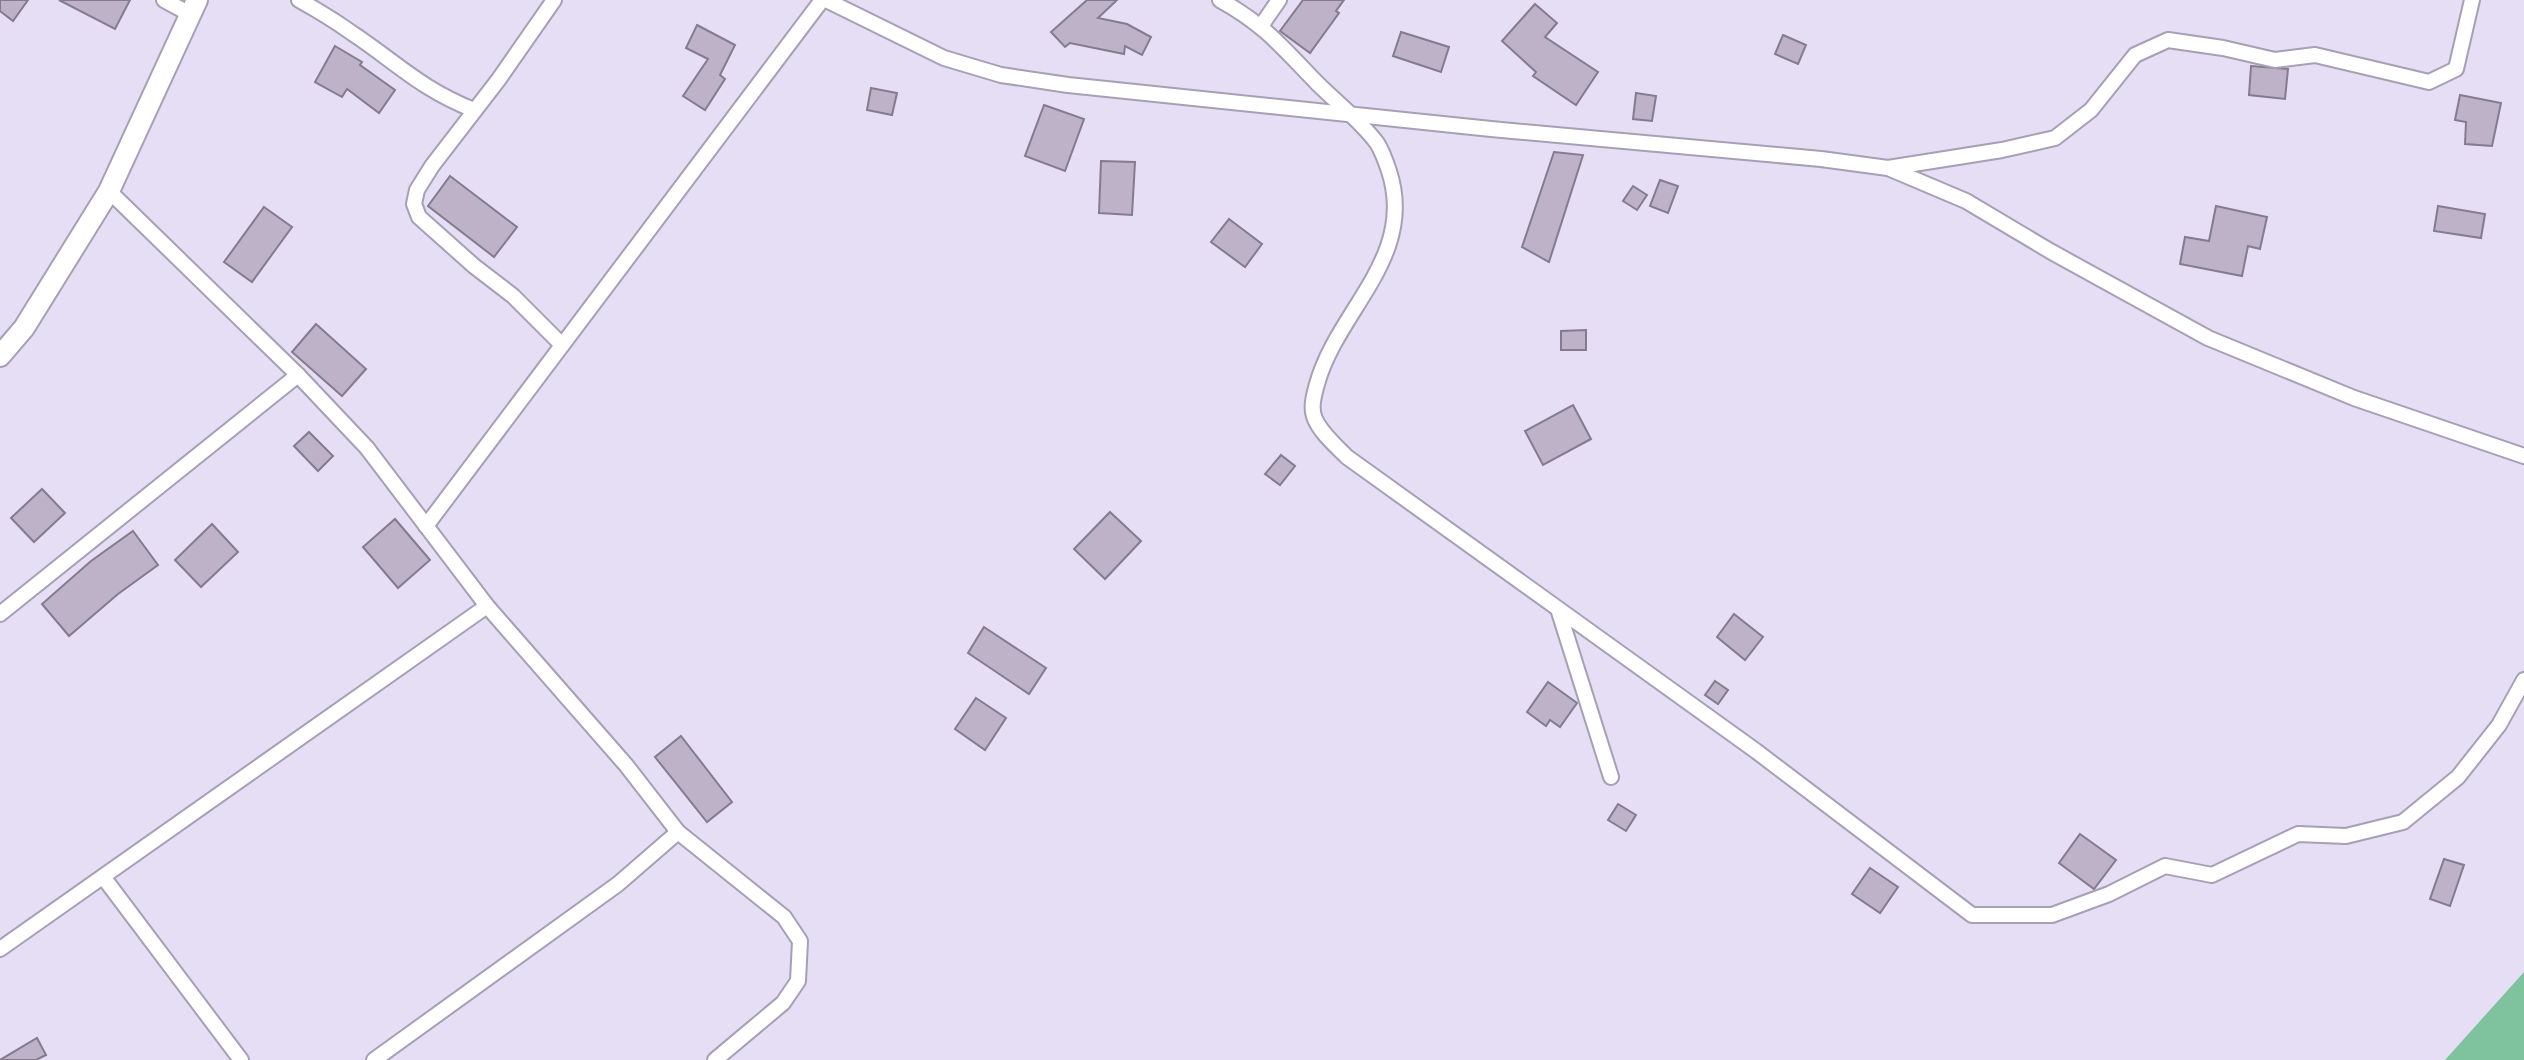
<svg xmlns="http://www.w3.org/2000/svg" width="2524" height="1060" viewBox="0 0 2524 1060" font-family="'Source Sans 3',sans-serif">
	<rect width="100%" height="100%" fill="#e6def5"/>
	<polygon fill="#7fc29e" points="2524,972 2524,1060 2445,1060"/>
	<g fill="#bdb2c7" stroke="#857b8e" stroke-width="2">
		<polygon points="0,0 28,0 13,21 0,11"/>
		<polygon points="59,0 130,0 115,29"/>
		<polygon points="1087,0 1117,0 1098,18 1127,24 1151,37 1142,55 1125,46 1124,54 1070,43 1065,47 1051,32"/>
		<polygon points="1303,0 1344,0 1336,11 1339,13 1310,53 1280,31"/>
		<polygon points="1535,4 1557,23 1545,37 1598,72 1576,105 1533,76 1536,72 1502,41"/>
		<polygon points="697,25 735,45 720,75 725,79 705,110 683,96 708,59 686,48"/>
		<polygon points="1401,32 1449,47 1441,72 1393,56"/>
		<polygon points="1783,35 1806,45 1798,64 1775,54"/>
		<polygon points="335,46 362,62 360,65 395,90 379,113 347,89 342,97 315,82"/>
		<polygon points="2251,66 2288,69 2285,99 2249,95"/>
		<polygon points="871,88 897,93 892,115 867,110"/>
		<polygon points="1636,93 1656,96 1652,121 1633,119"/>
		<polygon points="2460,95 2501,103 2492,146 2465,144 2466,122 2455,120"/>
		<polygon points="1044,105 1084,119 1065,171 1025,156"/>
		<polygon points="1554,152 1583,155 1549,262 1522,247"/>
		<polygon points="1101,161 1135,162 1132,215 1099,213"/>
		<polygon points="450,176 517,227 494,257 428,206"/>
		<polygon points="1660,180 1678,186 1668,213 1650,206"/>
		<polygon points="1633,186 1647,195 1637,210 1623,201"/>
		<polygon points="2216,206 2267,217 2260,249 2248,246 2242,276 2180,264 2185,237 2209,241"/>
		<polygon points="2438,206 2485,214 2481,238 2434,231"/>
		<polygon points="264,207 292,227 252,282 224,262"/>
		<polygon points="1229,219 1262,244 1245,267 1211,242"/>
		<polygon points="316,324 366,369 342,396 292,352"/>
		<polygon points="1586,330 1586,350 1561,350 1561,331"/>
		<polygon points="1573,405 1591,439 1543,465 1525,431"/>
		<polygon points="309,432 333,456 318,471 294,446"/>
		<polygon points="1281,455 1295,466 1280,485 1265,474"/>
		<polygon points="42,489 65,513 34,542 11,518"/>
		<polygon points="1110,512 1141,541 1105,579 1074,549"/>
		<polygon points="395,519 430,560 398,588 363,547"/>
		<polygon points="212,524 238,552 201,587 175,560"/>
		<polygon points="133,531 158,565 118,594 69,636 42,604 91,561"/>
		<polygon points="1734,614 1763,637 1745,660 1717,637"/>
		<polygon points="984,627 1046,668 1029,694 968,653"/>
		<polygon points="1715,681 1728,690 1718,704 1705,695"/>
		<polygon points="1548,682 1577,703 1560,727 1550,720 1546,726 1527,712"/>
		<polygon points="976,698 1006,718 985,750 955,729"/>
		<polygon points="681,736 732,802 707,822 655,757"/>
		<polygon points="1618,804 1636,815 1626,831 1608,820"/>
		<polygon points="2080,834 2116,860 2094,889 2059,863"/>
		<polygon points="2444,859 2464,865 2450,906 2430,899"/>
		<polygon points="1870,868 1898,887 1880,913 1852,894"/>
		<polygon points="37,1038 46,1055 36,1060 0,1060"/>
	</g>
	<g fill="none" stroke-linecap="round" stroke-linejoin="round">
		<defs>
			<g id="street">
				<polyline points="164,0 190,14"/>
				<path d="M 299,0 C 317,10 335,21 352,33 C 397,63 421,89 474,110"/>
				<polyline points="554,0 499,79 432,166 417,190 414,204 419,217 474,266 513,296 562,345"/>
				<polyline points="826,0 944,58 1001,75 1068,85 1491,129 1821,159 1888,168 1966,201 2050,251 2208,338 2354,398 2524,456"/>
				<path d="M 1220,0 C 1264,24 1283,48 1317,83 C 1337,103 1360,120 1377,143 C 1382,151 1386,162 1389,171 C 1417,257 1338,309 1317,384 C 1314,395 1310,408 1315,419 C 1321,433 1336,446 1347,457 L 1756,751 L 1972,915 L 2052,915 L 2109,894 L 2165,866 L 2212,875 L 2298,834 L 2346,836 L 2403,822 L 2458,777 L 2499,725 L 2524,680"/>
				<polyline points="1261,26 1279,0"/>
				<polyline points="1888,168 2002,150 2055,138 2091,110 2135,55 2168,40 2223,48 2275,60 2315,55 2429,82 2456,69 2472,0"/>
				<polyline points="109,191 298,375 367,448 487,606 626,765 678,832 784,917 800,941 798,981 783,1003 715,1060"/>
				<polyline points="426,526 822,0"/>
				<polyline points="1559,612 1611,777"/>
				<polyline points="0,614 298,375"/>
				<polyline points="104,878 241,1060"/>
				<polyline points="0,949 487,606"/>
				<polyline points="374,1060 618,884 678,832"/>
			</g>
			<polyline id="secondary" points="0,356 24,328 109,191 197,0"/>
		</defs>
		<use href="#street" stroke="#a79fb4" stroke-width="18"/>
		<use href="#secondary" stroke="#a79fb4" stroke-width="24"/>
		<use href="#street" stroke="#fff" stroke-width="14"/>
		<use href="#secondary" stroke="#fff" stroke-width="20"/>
	</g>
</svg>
